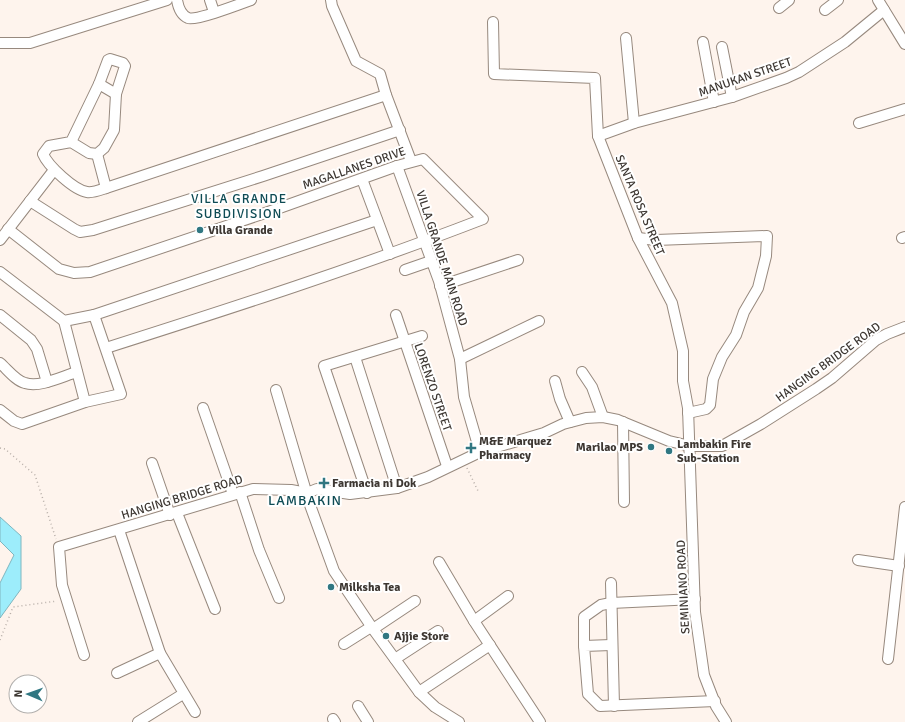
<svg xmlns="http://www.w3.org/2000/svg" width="905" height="722" viewBox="0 0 905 722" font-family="Signika,sans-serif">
	<rect width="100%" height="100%" fill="#fef4ed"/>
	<polygon fill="#9dedfb" stroke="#80b6bf" points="0,517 21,536 21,589 0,618 0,583 14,555 0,541"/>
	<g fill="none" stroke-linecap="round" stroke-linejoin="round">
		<defs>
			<g id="minor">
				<path d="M 177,0 C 178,6 181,15 188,18 C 196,21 240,4 251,0"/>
				<polyline points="210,0 214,12"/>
				<polyline points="331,0 332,6 356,61 380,74 386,95 411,161"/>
				<polyline points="878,0 905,44"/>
				<polyline points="779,8 789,0"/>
				<polyline points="825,10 838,0"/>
				<polyline points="493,22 494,74 595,78 598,136 638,238 672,303 683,351 683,381 688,408 695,612 704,675 716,706 726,722"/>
				<polyline points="626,38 634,123"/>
				<polyline points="703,42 714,102"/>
				<polyline points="0,43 30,43 167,0"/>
				<polyline points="722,47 732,97"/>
				<polyline points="99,84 116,94"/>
				<polyline points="859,123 905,109"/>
				<polyline points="598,136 634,123 732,97 786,78 799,72 845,42 884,10"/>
				<path d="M 71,142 L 89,153 L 97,154 L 104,148 L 114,130 L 116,94 L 125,66 L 123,63 L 110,59 L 108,60 L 99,84 L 71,142 L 49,146 L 43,154 C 48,166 74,190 87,192 C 93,193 100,190 106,188 L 386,95"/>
				<polyline points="97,154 106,188"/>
				<polyline points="397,166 439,281 460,359 464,397 480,452"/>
				<polyline points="362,179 390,254"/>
				<polyline points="30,201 74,229 80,232 93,230 263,176 400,130"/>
				<path d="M 8,229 L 59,269 L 74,273 L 90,272 L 271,211 L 397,166 L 423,159 L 483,219 C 359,267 232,308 106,348"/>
				<polyline points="638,238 656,240 767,236 766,256 758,288 744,312 736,335 722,357 713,379 710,405 706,409 688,413"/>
				<polyline points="902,238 905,237"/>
				<polyline points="0,240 54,170"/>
				<polyline points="405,270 431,261"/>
				<polyline points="0,272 64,321 94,315 377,220"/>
				<polyline points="440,286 518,260"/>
				<polyline points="0,315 31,340 37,349 47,382"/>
				<polyline points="396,315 447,466"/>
				<polyline points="64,321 85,402"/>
				<polyline points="355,357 397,488"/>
				<polyline points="460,359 539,321"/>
				<path d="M 0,363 C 7,369 16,381 25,383 C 40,388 63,376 77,372"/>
				<polyline points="582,372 592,387 603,417"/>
				<polyline points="555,381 560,399 570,422"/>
				<polyline points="276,390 310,505 334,571 373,629 419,692 435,707 459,722"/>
				<polyline points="203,408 233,494"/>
				<polyline points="0,410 14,421 22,424 85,402 121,394 94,315"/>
				<polyline points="623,422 624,502"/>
				<polyline points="152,463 170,515"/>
				<polyline points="240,492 259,550 279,598"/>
				<polyline points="367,493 324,366 422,336"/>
				<polyline points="177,513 215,609"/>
				<polyline points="119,530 160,653 195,712"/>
				<polyline points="858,560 899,566"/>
				<polyline points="439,562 474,621 540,722"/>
				<polyline points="611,583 614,706"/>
				<polyline points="474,621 508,596"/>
				<polyline points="373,629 415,601"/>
				<polyline points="344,644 371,627"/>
				<polyline points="611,645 584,646 588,694 600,706 715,701"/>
				<polyline points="584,646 584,617 601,605 611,603 695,599"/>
				<polyline points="84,655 62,585 59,547 253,489 291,490 307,493 317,489 350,494 397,488 428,477 480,452 544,433 563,424 586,418 603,417 618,420 669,441 690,446 722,446 761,424 816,389 832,378 876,340 887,334 905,327"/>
				<polyline points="395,659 438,631"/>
				<polyline points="888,659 905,507"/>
				<polyline points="117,673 160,653"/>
				<polyline points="419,692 490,645"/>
				<polyline points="358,706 368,722"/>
				<polyline points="333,719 335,722"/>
				<polyline points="138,722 183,694"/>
			</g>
		</defs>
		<use href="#minor" stroke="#97897e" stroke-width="12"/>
		<g stroke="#b8afa9" stroke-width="1.5" stroke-dasharray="1 3" stroke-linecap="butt">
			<polyline points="0,448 5,449 35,475 56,539"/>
			<polyline points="467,468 479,493"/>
			<polyline points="0,640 13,607 57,601"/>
		</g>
		<use href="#minor" stroke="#fff" stroke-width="10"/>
	</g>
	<g fill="#307782" stroke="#fff" stroke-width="1.5">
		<circle cx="200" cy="230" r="4"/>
		<circle cx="651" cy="447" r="4"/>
		<path d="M469 442h4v4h4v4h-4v4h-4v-4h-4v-4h4z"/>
		<circle cx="669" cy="451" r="4"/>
		<path d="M322 477h4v4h4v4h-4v4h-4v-4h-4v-4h4z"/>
		<circle cx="331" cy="587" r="4"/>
		<circle cx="386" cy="636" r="4"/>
	</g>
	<g text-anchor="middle" stroke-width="4" stroke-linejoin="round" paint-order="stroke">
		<g font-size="12" fill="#3d3732" stroke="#fff">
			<text transform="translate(745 77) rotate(-19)" y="4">MANUKAN STREET</text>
			<text transform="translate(354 168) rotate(-19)" y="4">MAGALLANES DRIVE</text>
			<text transform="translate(640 205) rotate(67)" y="4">SANTA ROSA STREET</text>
			<text transform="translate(442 258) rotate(72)" y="4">VILLA GRANDE MAIN ROAD</text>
			<text transform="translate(828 362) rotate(-36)" y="4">HANGING BRIDGE ROAD</text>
			<text transform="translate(433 387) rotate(71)" y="4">LORENZO STREET</text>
			<text transform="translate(182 497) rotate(-17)" y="4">HANGING BRIDGE ROAD</text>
			<text transform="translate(683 587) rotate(-93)" y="4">SEMINIANO ROAD</text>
		</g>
		<g font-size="12" font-weight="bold" fill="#3d3732" stroke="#fff" text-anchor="start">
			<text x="208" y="234">Villa Grande</text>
			<text x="479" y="445">M&amp;E Marquez<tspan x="479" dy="14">Pharmacy</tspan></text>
			<text x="677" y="448">Lambakin Fire<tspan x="677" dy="14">Sub-Station</tspan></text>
			<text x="643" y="451" text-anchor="end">Marilao MPS</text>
			<text x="332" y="487">Farmacia ni Dok</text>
			<text x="339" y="591">Milksha Tea</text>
			<text x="394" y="640">Ajjie Store</text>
		</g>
		<g font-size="13" letter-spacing="1" fill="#0e4b54" stroke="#fff">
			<text x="239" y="203">VILLA GRANDE<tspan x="239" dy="15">SUBDIVISION</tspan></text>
		</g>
		<g font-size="14" letter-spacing="1" fill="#0e4b54" stroke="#fff">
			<text x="305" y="505">LAMBAKIN</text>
		</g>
	</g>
	<g transform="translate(28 694) rotate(272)"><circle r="19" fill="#ffffff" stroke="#b1afad"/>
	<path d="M0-3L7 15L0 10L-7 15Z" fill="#307782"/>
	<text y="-6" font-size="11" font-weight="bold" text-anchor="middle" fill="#3d3732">N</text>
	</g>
</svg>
